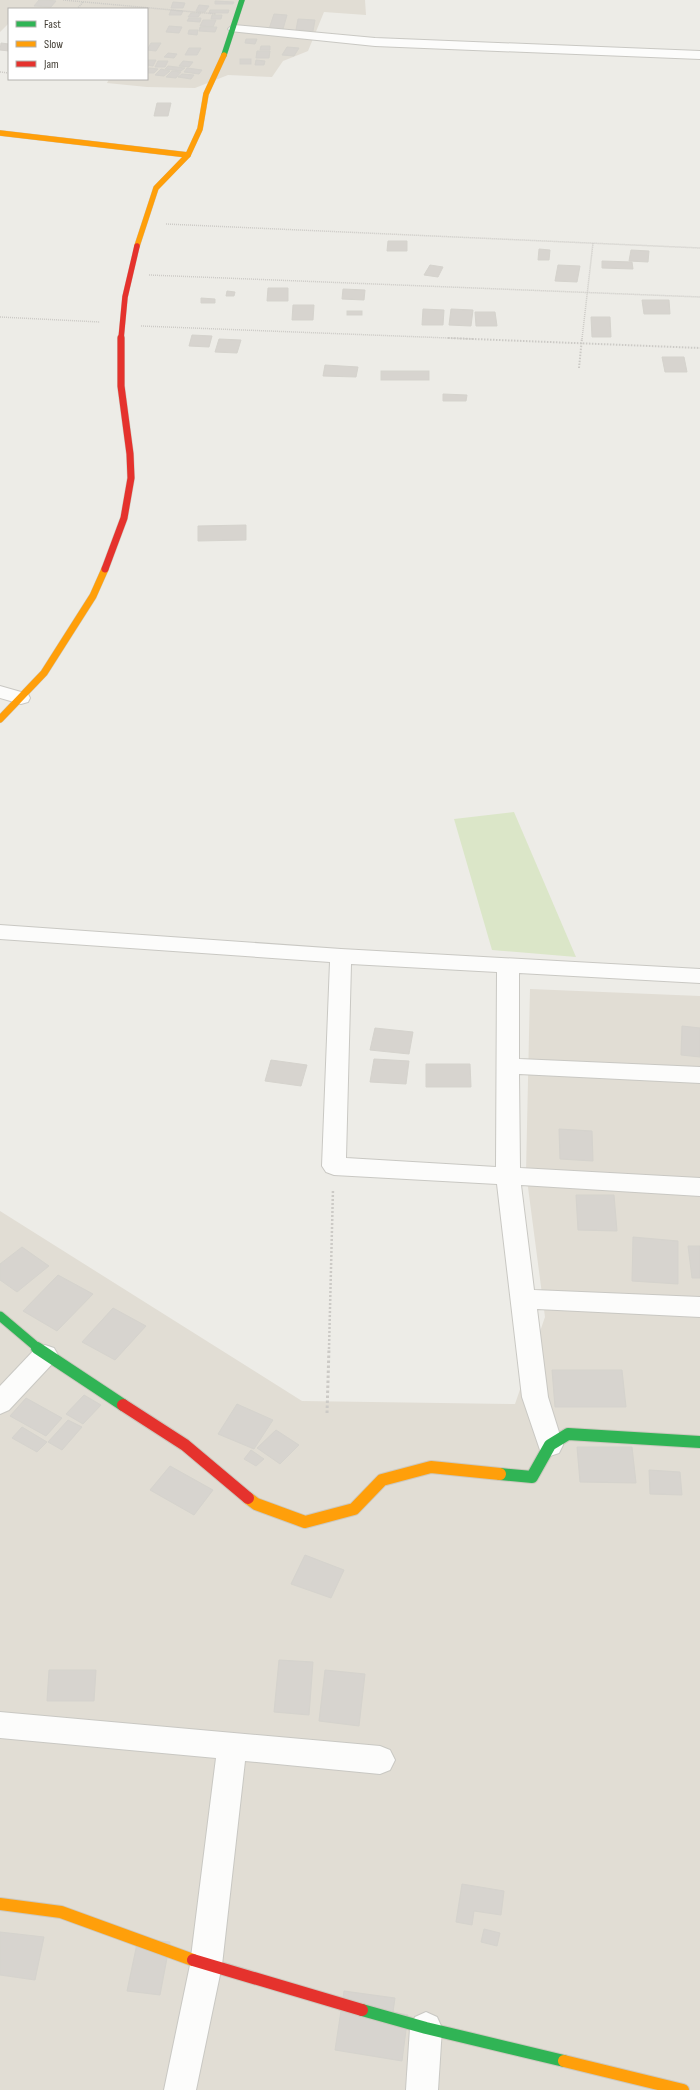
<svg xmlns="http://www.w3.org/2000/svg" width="700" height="2090" viewBox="0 0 700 2090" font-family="'Sofia Sans Condensed',sans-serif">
	<rect width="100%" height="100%" fill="#edece7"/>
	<g fill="#e1ddd4">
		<polygon points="0,0 365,0 366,15 324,12 308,51 283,61 272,77 228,75 195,88 147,87 107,83 109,79 147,79 147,9 9,9 9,23 0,32"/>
		<polygon points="530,989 700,996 700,2090 0,2090 0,1211 302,1401 515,1404 545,1317 526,1172"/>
	</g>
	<polygon fill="#dbe6c8" points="514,812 576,957 492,950 454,819"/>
	<g fill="#d7d4cf" stroke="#d5d3cd">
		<polygon points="39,0 46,0 56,1 51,7 34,6"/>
		<polygon points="215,1 234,2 233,4 215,4"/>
		<polygon points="173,2 185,3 183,8 171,8"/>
		<polygon points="199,5 209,6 205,12 196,11"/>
		<polygon points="171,10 183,11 181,15 169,15"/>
		<polygon points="210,10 229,10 228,13 209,13"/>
		<polygon points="191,13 201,13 198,17 188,17"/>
		<polygon points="274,14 287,15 283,29 269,29"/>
		<polygon points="212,15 222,15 221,19 211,19"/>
		<polygon points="189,18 201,18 200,22 187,21"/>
		<polygon points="298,19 315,20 313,31 296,30"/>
		<polygon points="203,20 216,20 213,27 200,26"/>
		<polygon points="169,26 182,27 179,33 166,32"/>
		<polygon points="200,27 217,27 215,32 199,31"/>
		<polygon points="189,30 198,30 197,35 188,34"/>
		<polygon points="246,39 257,39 255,44 245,43"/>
		<polygon points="1,43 9,44 9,51 0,50"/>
		<polygon points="151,43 161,43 156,51 147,50"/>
		<polygon points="261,46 270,46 270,50 260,50"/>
		<polygon points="287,47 299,48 294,56 282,55"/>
		<polygon points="189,48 201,48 197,55 185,55"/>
		<polygon points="257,51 270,51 269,58 256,58"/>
		<polygon points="168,53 177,54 174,58 164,57"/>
		<rect x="240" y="59" width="11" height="5"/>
		<polygon points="148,60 156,60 153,66 147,65"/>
		<polygon points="256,60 265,61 264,65 255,65"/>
		<polygon points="158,61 168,61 165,67 155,67"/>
		<polygon points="183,61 193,62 189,67 179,66"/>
		<polygon points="168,66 185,68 181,71 165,69"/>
		<polygon points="149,68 158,69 154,73 147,73"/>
		<polygon points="187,68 202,70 199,74 184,72"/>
		<polygon points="161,69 170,71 164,76 155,75"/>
		<polygon points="172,71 181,72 176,78 166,77"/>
		<polygon points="182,74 194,75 191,79 178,77"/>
		<polygon points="157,103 171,103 168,116 154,116"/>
		<polygon points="388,241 407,241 407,251 387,251"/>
		<polygon points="539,249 550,250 549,260 538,260"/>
		<polygon points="631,250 649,251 648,262 629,261"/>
		<polygon points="602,261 632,262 633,269 602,268"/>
		<polygon points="430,265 443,267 438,277 424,275"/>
		<polygon points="558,265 580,266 577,282 555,281"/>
		<polygon points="268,288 288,288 288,301 267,301"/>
		<polygon points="343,289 365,290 364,300 342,299"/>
		<polygon points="227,291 235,292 234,296 226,296"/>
		<polygon points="201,298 215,299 215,303 201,303"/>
		<polygon points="642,300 669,300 670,314 644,314"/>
		<polygon points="293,305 314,305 313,320 292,320"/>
		<polygon points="423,309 444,310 443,325 422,325"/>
		<polygon points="451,309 473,310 471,326 449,325"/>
		<rect x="347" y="311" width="15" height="4"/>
		<polygon points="475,312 495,312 497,326 476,326"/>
		<polygon points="591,317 610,317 611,337 592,337"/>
		<polygon points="192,335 212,336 209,347 189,346"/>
		<polygon points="219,339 241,340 237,353 215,352"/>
		<polygon points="662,357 684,357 687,372 665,372"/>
		<polygon points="325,365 358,367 356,377 323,376"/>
		<rect x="381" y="371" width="48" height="9"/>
		<polygon points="443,394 467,395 466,401 443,401"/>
		<polygon points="246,525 246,540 198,541 198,526"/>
		<polygon points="682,1026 700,1028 700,1057 681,1055"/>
		<polygon points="375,1028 413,1032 409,1054 370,1050"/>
		<polygon points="374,1059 409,1061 406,1084 370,1082"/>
		<polygon points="271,1060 307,1065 301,1086 265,1081"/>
		<polygon points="426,1064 470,1064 471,1087 426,1087"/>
		<polygon points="559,1129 592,1131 593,1161 560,1159"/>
		<polygon points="576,1195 614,1195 617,1231 578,1230"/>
		<polygon points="633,1237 678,1241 678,1284 632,1281"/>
		<polygon points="688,1246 700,1246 700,1278 692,1278"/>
		<polygon points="22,1247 49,1266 17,1292 0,1280 0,1264"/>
		<polygon points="58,1275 93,1294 57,1331 23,1311"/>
		<polygon points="113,1308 146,1326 115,1360 82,1342"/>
		<polygon points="552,1370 622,1370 626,1407 555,1407"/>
		<polygon points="84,1395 101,1405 83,1424 66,1414"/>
		<polygon points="26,1398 62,1418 46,1436 10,1416"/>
		<polygon points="237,1404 273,1420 254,1449 218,1434"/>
		<polygon points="68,1420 82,1427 62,1450 48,1442"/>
		<polygon points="22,1427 47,1442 37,1452 12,1438"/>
		<polygon points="276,1430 299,1445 280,1464 257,1448"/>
		<polygon points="577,1447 632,1447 636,1483 580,1482"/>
		<polygon points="251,1450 264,1459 256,1466 244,1459"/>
		<polygon points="170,1466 213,1490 194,1515 150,1490"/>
		<polygon points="649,1470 680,1472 682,1495 650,1494"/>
		<polygon points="305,1555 344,1570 331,1598 291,1584"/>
		<polygon points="279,1660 313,1662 309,1715 274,1712"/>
		<polygon points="49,1670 96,1670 94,1701 47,1701"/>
		<polygon points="325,1670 365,1674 359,1726 319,1721"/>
		<polygon points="462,1884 504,1891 501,1915 474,1911 472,1925 456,1922"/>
		<polygon points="484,1929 500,1933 497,1946 481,1942"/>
		<polygon points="0,1932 44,1937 35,1980 0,1975"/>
		<polygon points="138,1939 170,1942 160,1995 127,1991"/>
		<polygon points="344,1991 395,1998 393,2012 408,2015 402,2061 335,2050"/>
	</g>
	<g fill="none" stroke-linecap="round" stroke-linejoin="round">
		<defs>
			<g id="street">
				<polygon points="234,25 375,38 700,51 700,59 375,46 230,31 228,29 230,27"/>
				<polygon points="0,686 28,694 30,698 28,702 21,704 0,698"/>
				<path d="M 0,925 L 341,949 L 700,969 L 700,983 L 519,973 L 519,1059 L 700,1067 L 700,1083 L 519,1074 L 520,1168 L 700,1178 L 700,1196 L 521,1185 L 534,1290 L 700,1297 L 700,1317 L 537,1309 L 548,1397 L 563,1445 L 559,1453 L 550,1456 L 541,1453 L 522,1397 L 497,1184 L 334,1175 L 326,1172 L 322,1166 L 330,962 L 0,939 ZM 351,964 L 497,972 L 496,1167 L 346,1158 Z"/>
				<polygon points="45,1345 54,1348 58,1355 54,1362 9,1410 0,1414 0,1386 36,1348"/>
				<polygon points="0,1712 380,1746 390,1750 395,1760 390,1770 380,1774 245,1761 222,1965 196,2090 164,2090 190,1965 216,1758 0,1738"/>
				<polygon points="426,2012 437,2017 442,2028 438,2090 406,2090 410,2028 415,2017"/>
			</g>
			<polyline id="fast-far2" points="224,55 242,0"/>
			<polyline id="fast-far1" points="0,1316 39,1349"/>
			<g id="fast">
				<polyline points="37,1348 123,1405"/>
				<polyline points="500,1474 532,1477 550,1445 568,1434 700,1442"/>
				<polyline points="362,2010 426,2028 564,2061"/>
			</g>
			<g id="slow-far2">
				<polyline points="0,133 188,155"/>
				<polyline points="137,246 156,188 188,155 200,129 206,94 224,55"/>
			</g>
			<polyline id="slow-far1" points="0,719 44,673 93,596 105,569"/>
			<g id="slow">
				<polyline points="248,1498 256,1504 305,1522 354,1509 382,1480 431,1467 500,1474"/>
				<polyline points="0,1904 61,1912 193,1960"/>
				<polyline points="564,2061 683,2090"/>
			</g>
			<polyline id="jam-far2" points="121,339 125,297 137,246"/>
			<polyline id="jam-far1" points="105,569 124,518 131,478 130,454 121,386 121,338"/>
			<g id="jam">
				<polyline points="123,1405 185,1445 248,1498"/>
				<polyline points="193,1960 362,2010"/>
			</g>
		</defs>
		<use href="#street" stroke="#c9c8c3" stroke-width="2"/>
		<use href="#fast-far2" stroke="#ccc8be" stroke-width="6"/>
		<use href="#fast-far1" stroke="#ccc8be" stroke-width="11"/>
		<use href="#fast" stroke="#ccc8be" stroke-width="14"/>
		<use href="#slow-far2" stroke="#ccc8be" stroke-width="6"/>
		<use href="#slow-far1" stroke="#ccc8be" stroke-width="8"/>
		<use href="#slow" stroke="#ccc8be" stroke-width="14"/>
		<use href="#jam-far2" stroke="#ccc8be" stroke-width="6"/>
		<use href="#jam-far1" stroke="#ccc8be" stroke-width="8"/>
		<use href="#jam" stroke="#ccc8be" stroke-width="14"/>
		<g stroke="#cccac6" stroke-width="1.5" stroke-dasharray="1 1" stroke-linecap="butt">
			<polyline points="63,0 216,14"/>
			<polyline points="77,9 83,2"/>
			<polyline points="0,72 9,73"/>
			<polyline points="166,224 700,248"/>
			<polyline points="149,275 700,297"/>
			<polyline points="0,317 100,322"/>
			<polyline points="141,326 474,339"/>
			<polyline points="582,339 593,243"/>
		</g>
		<g stroke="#cccac6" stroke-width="2" stroke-dasharray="1.5 1.5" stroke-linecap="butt">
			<polyline points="448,338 700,348"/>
			<polyline points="579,368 582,338"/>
		</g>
		<polyline stroke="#cccac6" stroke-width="2.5" stroke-dasharray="2 2" stroke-linecap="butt" points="329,1349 333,1189"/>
		<polyline stroke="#cccac6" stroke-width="3" stroke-dasharray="2.5 2.5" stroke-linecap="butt" points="327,1413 329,1348"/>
		<use href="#street" fill="#fcfcfb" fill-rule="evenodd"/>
		<use href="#fast-far2" stroke="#30b455" stroke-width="5.5"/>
		<use href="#fast-far1" stroke="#30b455" stroke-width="9"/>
		<use href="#fast" stroke="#30b455" stroke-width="12"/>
		<use href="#slow-far2" stroke="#ff9f0a" stroke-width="5.5"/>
		<use href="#slow-far1" stroke="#ff9f0a" stroke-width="7"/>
		<use href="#slow" stroke="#ff9f0a" stroke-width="12"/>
		<use href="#jam-far2" stroke="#e5322d" stroke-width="5.5"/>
		<use href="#jam-far1" stroke="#e5322d" stroke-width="7"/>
		<use href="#jam" stroke="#e5322d" stroke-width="12"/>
	</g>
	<rect x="8" y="8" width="140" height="72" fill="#ffffff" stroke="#b3b1ae"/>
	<rect x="16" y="21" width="20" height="6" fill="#30b455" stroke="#b3b1ae"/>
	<text x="44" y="28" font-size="12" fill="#423d34">Fast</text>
	<rect x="16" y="41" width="20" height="6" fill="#ff9f0a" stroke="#b3b1ae"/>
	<text x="44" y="48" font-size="12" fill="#423d34">Slow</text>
	<rect x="16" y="61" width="20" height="6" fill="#e5322d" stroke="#b3b1ae"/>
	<text x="44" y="68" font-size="12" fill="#423d34">Jam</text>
</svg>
